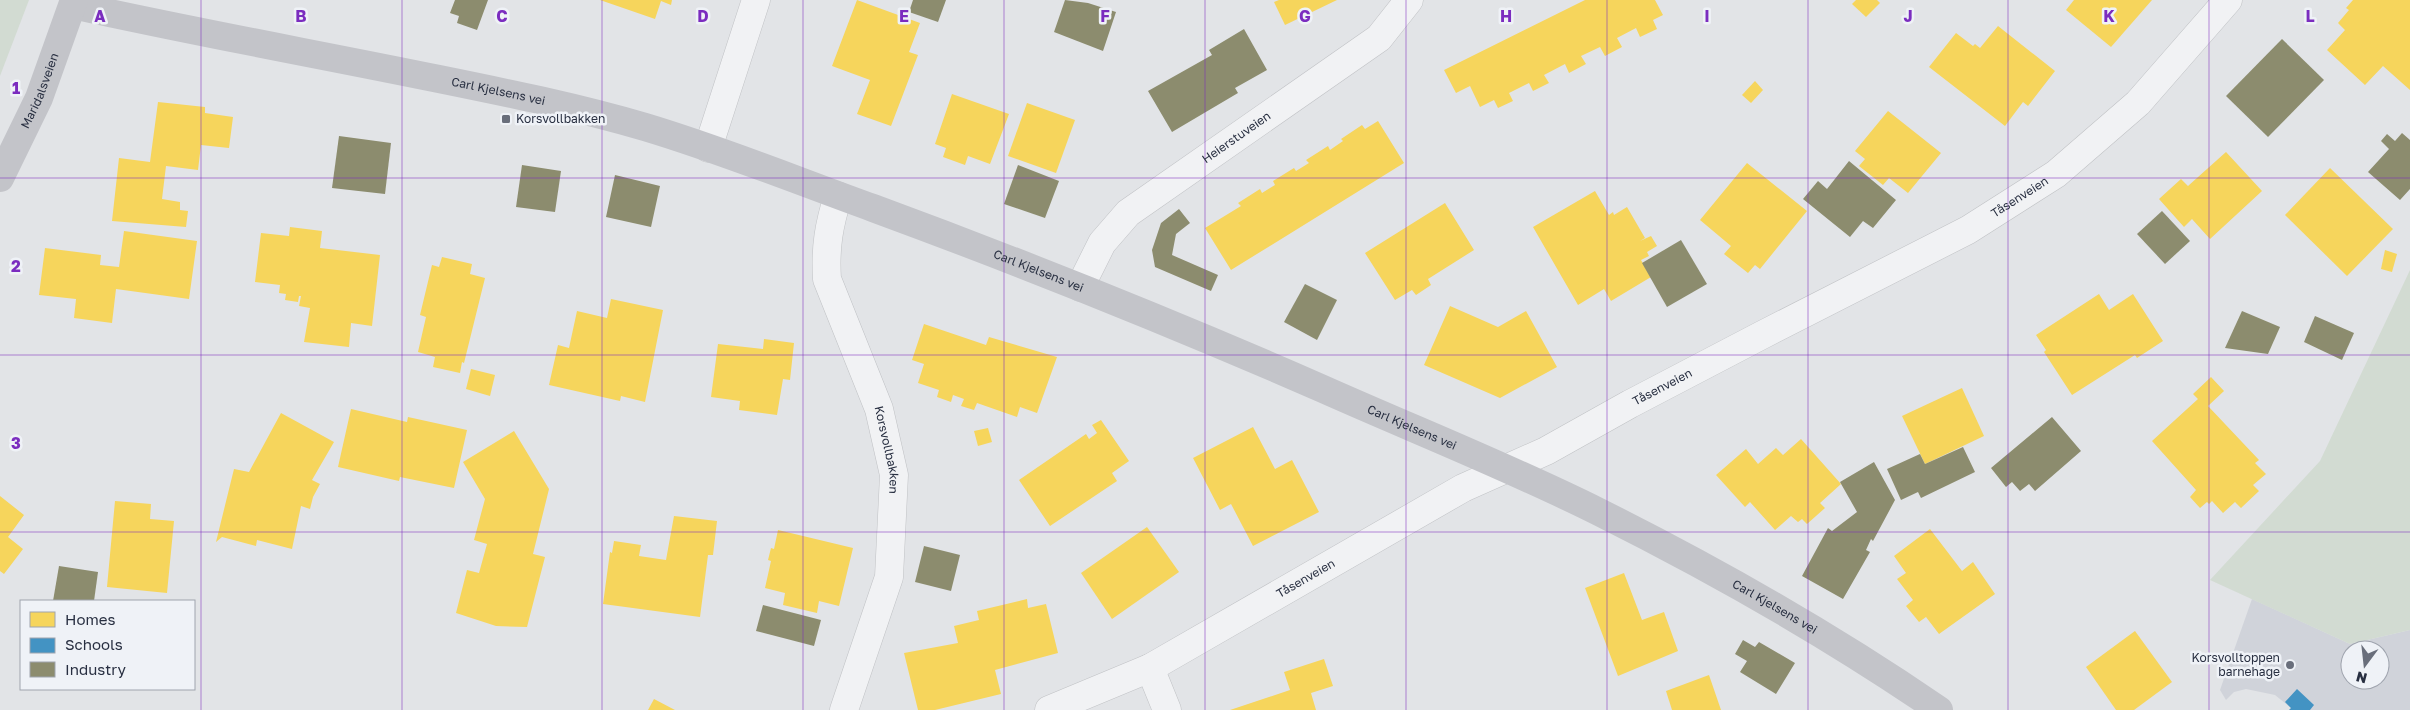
<svg xmlns="http://www.w3.org/2000/svg" width="2410" height="710" viewBox="0 0 2410 710" font-family="'Golos Text',sans-serif">
	<rect width="100%" height="100%" fill="#e2e4e7"/>
	<path fill="#d0d3da" fill-rule="evenodd" d="M 2252,599 L 2350,644 L 2410,630 L 2410,710 L 2290,710 L 2291,708 L 2275,695 L 2246,689 L 2234,692 L 2226,700 L 2220,690 ZM 2350,650 L 2380,650 L 2380,680 L 2350,680 Z"/>
	<g fill="#d2dbd2">
		<polygon points="0,0 29,0 0,76"/>
		<polygon points="2410,270 2410,630 2350,644 2210,580 2320,461"/>
	</g>
	<g fill="#f6d55c">
		<polygon points="600,0 672,0 671,5 661,1 655,19"/>
		<polygon points="857,0 920,23 909,52 918,55 891,126 857,114 870,80 832,66"/>
		<polygon points="1279,0 1337,0 1285,25 1274,2"/>
		<polygon points="1585,0 1655,0 1663,15 1653,20 1657,29 1640,37 1636,28 1617,38 1622,47 1605,56 1600,47 1581,56 1586,64 1569,73 1565,64 1544,75 1549,83 1533,91 1529,83 1509,93 1513,101 1498,108 1494,100 1480,107 1470,86 1456,93 1444,70"/>
		<polygon points="1856,0 1877,0 1880,3 1866,17 1852,4"/>
		<polygon points="2074,0 2152,0 2111,47 2066,10"/>
		<polygon points="2353,0 2410,0 2410,90 2383,66 2365,85 2327,50 2345,30 2338,23 2349,10 2346,8"/>
		<polygon points="1998,26 2055,71 2028,106 2023,102 2005,126 1929,67 1956,33 1973,46 1975,44 1980,48"/>
		<polygon points="1755,81 1763,90 1751,103 1742,95"/>
		<polygon points="952,94 1009,114 990,164 968,156 965,165 943,157 946,148 935,144"/>
		<polygon points="158,102 205,107 205,113 233,117 229,148 201,145 198,170 166,166 162,199 180,202 180,210 188,211 186,227 112,221 119,158 150,162"/>
		<polygon points="1027,103 1075,120 1056,173 1008,156"/>
		<polygon points="1888,111 1941,153 1908,193 1889,178 1883,185 1859,166 1865,159 1855,151"/>
		<polygon points="1378,121 1404,163 1231,270 1205,228 1241,206 1238,203 1260,189 1262,193 1275,185 1273,181 1294,168 1296,171 1309,163 1306,160 1328,146 1330,150 1343,141 1341,139 1362,125 1365,129"/>
		<polygon points="2226,152 2262,191 2210,239 2192,219 2184,227 2159,199 2181,179 2188,186"/>
		<polygon points="1747,163 1807,211 1760,269 1755,265 1748,273 1724,254 1731,246 1700,220"/>
		<polygon points="2330,168 2393,229 2347,276 2285,215"/>
		<polygon points="1595,191 1609,215 1613,212 1614,215 1627,207 1645,238 1640,241 1651,236 1657,246 1647,252 1649,256 1641,260 1651,277 1611,301 1604,289 1578,305 1533,227"/>
		<polygon points="1445,203 1474,250 1428,279 1431,285 1416,295 1412,290 1395,300 1365,253"/>
		<polygon points="290,227 322,231 320,248 380,255 372,326 351,323 349,347 304,342 310,308 299,306 301,296 299,296 298,302 285,300 286,294 279,293 280,285 255,282 261,233 289,236"/>
		<polygon points="124,231 197,241 189,299 116,289 112,323 74,318 76,299 39,295 45,248 101,255 100,265 119,267"/>
		<polygon points="2385,250 2397,254 2392,272 2381,269"/>
		<polygon points="442,257 472,264 470,274 485,278 464,363 462,362 460,373 433,367 435,357 418,352 426,317 420,315 432,265 439,267"/>
		<polygon points="2099,294 2109,310 2133,294 2163,341 2137,358 2135,355 2072,395 2044,352 2046,350 2036,335"/>
		<polygon points="611,299 663,310 645,402 621,396 620,401 549,385 558,345 569,348 577,311 607,318"/>
		<polygon points="1450,306 1498,327 1526,311 1557,367 1500,398 1424,365"/>
		<polygon points="924,324 986,345 989,337 1057,357 1037,413 1020,407 1017,417 977,403 974,410 961,406 964,399 953,395 951,402 937,397 939,390 918,383 924,364 912,360"/>
		<polygon points="764,339 794,343 790,380 783,379 777,415 739,410 740,401 711,397 718,344 763,349"/>
		<polygon points="471,369 495,375 490,396 466,389"/>
		<polygon points="2211,377 2224,391 2208,406 2259,460 2255,463 2266,474 2253,485 2259,491 2241,508 2235,502 2223,513 2212,501 2209,504 2207,502 2200,508 2190,497 2196,490 2152,441 2198,399 2193,394"/>
		<polygon points="1962,388 1984,436 1925,464 1902,416"/>
		<polygon points="351,409 407,422 408,417 467,430 454,488 400,477 399,481 338,467"/>
		<polygon points="281,413 334,442 312,480 320,484 313,497 310,509 301,506 292,549 257,540 256,546 222,537 216,542 234,469 249,472"/>
		<polygon points="1101,420 1129,461 1112,473 1117,481 1050,526 1019,480 1086,434 1089,439 1097,433 1092,425"/>
		<polygon points="1253,427 1275,469 1292,460 1319,512 1253,546 1231,504 1220,510 1193,458"/>
		<polygon points="988,428 992,442 978,446 974,431"/>
		<polygon points="514,431 549,489 533,554 545,557 527,627 496,626 456,613 467,570 479,573 487,544 474,540 485,499 463,462"/>
		<polygon points="1801,439 1841,484 1820,503 1825,508 1807,524 1802,519 1798,522 1791,516 1775,530 1750,502 1745,507 1716,475 1746,449 1758,464 1776,448 1783,455"/>
		<polygon points="0,496 24,515 8,537 23,549 4,574 0,571"/>
		<polygon points="115,501 151,504 150,519 174,521 167,593 107,587"/>
		<polygon points="674,516 717,521 713,555 708,555 700,617 603,604 610,552 612,553 614,541 641,545 639,556 666,560"/>
		<polygon points="1147,527 1179,572 1112,619 1081,573"/>
		<polygon points="1930,529 1962,571 1973,562 1995,594 1939,634 1926,617 1919,622 1906,606 1913,600 1897,579 1906,573 1894,556"/>
		<polygon points="778,530 853,548 839,606 819,601 817,613 783,605 785,593 765,588 771,561 768,560 771,548 774,549"/>
		<polygon points="1624,573 1642,620 1664,612 1678,651 1618,676 1585,588"/>
		<polygon points="1027,599 1028,608 1046,604 1058,653 995,670 1001,694 935,710 918,710 904,653 958,643 954,626 979,620 977,611"/>
		<polygon points="2135,631 2172,682 2134,710 2116,710 2086,667"/>
		<polygon points="1324,659 1333,686 1311,693 1316,710 1230,710 1290,690 1284,672"/>
		<polygon points="1709,675 1721,710 1672,710 1666,691"/>
		<polygon points="654,699 675,710 648,710"/>
	</g>
	<polygon fill="#4393c3" points="2297,689 2314,705 2310,710 2289,710 2291,708 2285,702"/>
	<g fill="#8c8c6e">
		<polygon points="455,0 488,0 477,30 457,23 459,16 450,13"/>
		<polygon points="913,0 946,0 938,22 909,12"/>
		<polygon points="1065,0 1088,3 1116,12 1103,51 1054,32"/>
		<polygon points="1244,29 1267,70 1235,88 1238,93 1172,132 1148,91 1212,55 1209,50"/>
		<polygon points="2282,39 2324,80 2268,137 2226,96"/>
		<polygon points="2402,133 2410,140 2410,189 2400,200 2368,172 2389,149 2381,141 2387,134 2395,141"/>
		<polygon points="339,136 391,143 385,194 332,188"/>
		<polygon points="1849,161 1896,200 1873,228 1863,221 1850,237 1803,199 1818,181 1827,189"/>
		<polygon points="522,165 561,171 555,212 516,207"/>
		<polygon points="1018,165 1059,181 1045,218 1004,204"/>
		<polygon points="615,175 660,186 651,227 606,217"/>
		<polygon points="1179,209 1190,223 1176,234 1172,255 1218,275 1211,291 1155,267 1152,250 1161,223"/>
		<polygon points="2162,211 2190,241 2165,264 2137,234"/>
		<polygon points="1681,240 1707,284 1667,307 1642,263"/>
		<polygon points="1305,284 1337,300 1317,340 1284,322"/>
		<polygon points="2242,311 2280,327 2268,354 2225,348"/>
		<polygon points="2315,316 2354,333 2342,360 2304,342"/>
		<polygon points="2052,417 2081,451 2035,491 2029,484 2020,491 2012,482 2006,487 1991,468"/>
		<polygon points="1963,447 1975,472 1921,498 1918,492 1901,500 1887,469 1920,454 1925,464"/>
		<polygon points="1874,462 1895,500 1873,541 1871,539 1866,550 1870,552 1843,599 1802,576 1828,528 1832,531 1857,512 1840,482"/>
		<polygon points="924,546 960,555 951,591 915,582"/>
		<polygon points="59,566 98,572 94,601 53,601"/>
		<polygon points="763,605 821,620 814,646 756,631"/>
		<polygon points="1743,640 1755,647 1759,642 1795,663 1776,694 1740,672 1747,661 1735,654"/>
	</g>
	<g fill="none" stroke-linecap="round" stroke-linejoin="round">
		<defs>
			<g id="street">
				<polyline points="708,148 756,0"/>
				<path id="s1" d="M 838,196 C 829,225 825,247 827,279 L 879,409 L 894,475 L 889,577 L 844,710"/>
				<path id="s2" d="M 1080,287 L 1102,243 L 1128,213 L 1379,38 L 1409,0"/>
				<polyline points="1150,668 1167,710"/>
				<path id="s3" d="M 1049,710 L 1150,668 L 1463,488 L 1546,451 L 1630,404 L 1762,335 L 1968,230 L 2056,174 L 2138,103 L 2228,0"/>
			</g>
		</defs>
		<use href="#street" stroke="#c0c2c5" stroke-width="29"/>
		<use href="#street" stroke="#f1f2f4" stroke-width="28"/>
		<g stroke="#c3c4c9" stroke-width="28">
			<path id="s4" d="M 73,5 C 194,32 317,54 439,79 C 508,93 577,107 645,127 C 722,150 798,181 873,208 C 1025,264 1175,324 1323,389 C 1415,430 1509,467 1599,512 C 1717,571 1831,636 1939,710"/>
			<path id="s5" d="M 0,178 L 39,98 L 74,0"/>
		</g>
	</g>
	<path fill="none" stroke="#7b2cbf" stroke-width="1" stroke-opacity="0.55" d="M 201,0 L 201,710M 402,0 L 402,710M 602,0 L 602,710M 803,0 L 803,710M 1004,0 L 1004,710M 1205,0 L 1205,710M 1406,0 L 1406,710M 1607,0 L 1607,710M 1808,0 L 1808,710M 2008,0 L 2008,710M 2209,0 L 2209,710M 0,178 L 2410,178M 0,355 L 2410,355M 0,532 L 2410,532"/>
	<g fill="#696e7b" stroke="#eff2f7" stroke-width="2">
		<rect x="501" y="114" width="10" height="10" rx="2.5"/>
		<circle cx="2290" cy="665" r="5"/>
	</g>
	<g text-anchor="middle" stroke-width="5" stroke-linejoin="round" paint-order="stroke">
		<g font-size="12" fill="#282f41" stroke="#eff2f7">
			<text dy="4" stroke="none"><textPath href="#s5" startOffset="96">Maridalsveien</textPath></text>
			<text dy="4" stroke="none"><textPath href="#s4" startOffset="434">Carl Kjelsens vei</textPath></text>
			<text dy="4" stroke="none"><textPath href="#s2" startOffset="221">Heierstuveien</textPath></text>
			<text dy="4" stroke="none"><textPath href="#s3" startOffset="1099">Tåsenveien</textPath></text>
			<text dy="4" stroke="none"><textPath href="#s4" startOffset="1004">Carl Kjelsens vei</textPath></text>
			<text dy="4" stroke="none"><textPath href="#s3" startOffset="694">Tåsenveien</textPath></text>
			<text dy="4" stroke="none"><textPath href="#s4" startOffset="1409">Carl Kjelsens vei</textPath></text>
			<text dy="4" stroke="none"><textPath href="#s1" startOffset="266">Korsvollbakken</textPath></text>
			<text dy="4" stroke="none"><textPath href="#s3" startOffset="289">Tåsenveien</textPath></text>
			<text dy="4" stroke="none"><textPath href="#s4" startOffset="1814">Carl Kjelsens vei</textPath></text>
		</g>
		<g font-size="12" fill="#282f41" stroke="#eff2f7" text-anchor="start">
			<text x="516" y="123">Korsvollbakken</text>
			<text x="2280" y="662" text-anchor="end">Korsvolltoppen<tspan x="2280" dy="14">barnehage</tspan></text>
		</g>
	</g>
	<g font-size="16" text-anchor="middle" font-weight="bold" fill="#7b2cbf" stroke="#eff2f7" stroke-width="5" stroke-linejoin="round" paint-order="stroke">
		<text x="100" y="22">A</text>
		<text x="301" y="22">B</text>
		<text x="502" y="22">C</text>
		<text x="703" y="22">D</text>
		<text x="904" y="22">E</text>
		<text x="1105" y="22">F</text>
		<text x="1305" y="22">G</text>
		<text x="1506" y="22">H</text>
		<text x="1707" y="22">I</text>
		<text x="1908" y="22">J</text>
		<text x="2109" y="22">K</text>
		<text x="2310" y="22">L</text>
		<text x="16" y="94">1</text>
		<text x="16" y="272">2</text>
		<text x="16" y="449">3</text>
	</g>
	<rect x="20" y="600" width="175" height="90" fill="#eff2f7" stroke="#9fa4ae"/>
	<rect x="30" y="612" width="25" height="15" fill="#f6d55c" stroke="#9fa4ae"/>
	<text x="65" y="625" font-size="15" fill="#282f41">Homes</text>
	<rect x="30" y="638" width="25" height="15" fill="#4393c3" stroke="#9fa4ae"/>
	<text x="65" y="650" font-size="15" fill="#282f41">Schools</text>
	<rect x="30" y="662" width="25" height="15" fill="#8c8c6e" stroke="#9fa4ae"/>
	<text x="65" y="675" font-size="15" fill="#282f41">Industry</text>
	<g transform="translate(2365 665) rotate(195)"><circle r="24" fill="#eff2f7" stroke="#9fa4ae"/>
	<path d="M0-4L9 19L0 12L-9 19Z" fill="#696e7b"/>
	<text y="-8" font-size="14" font-weight="bold" text-anchor="middle" fill="#282f41">N</text>
	</g>
</svg>
